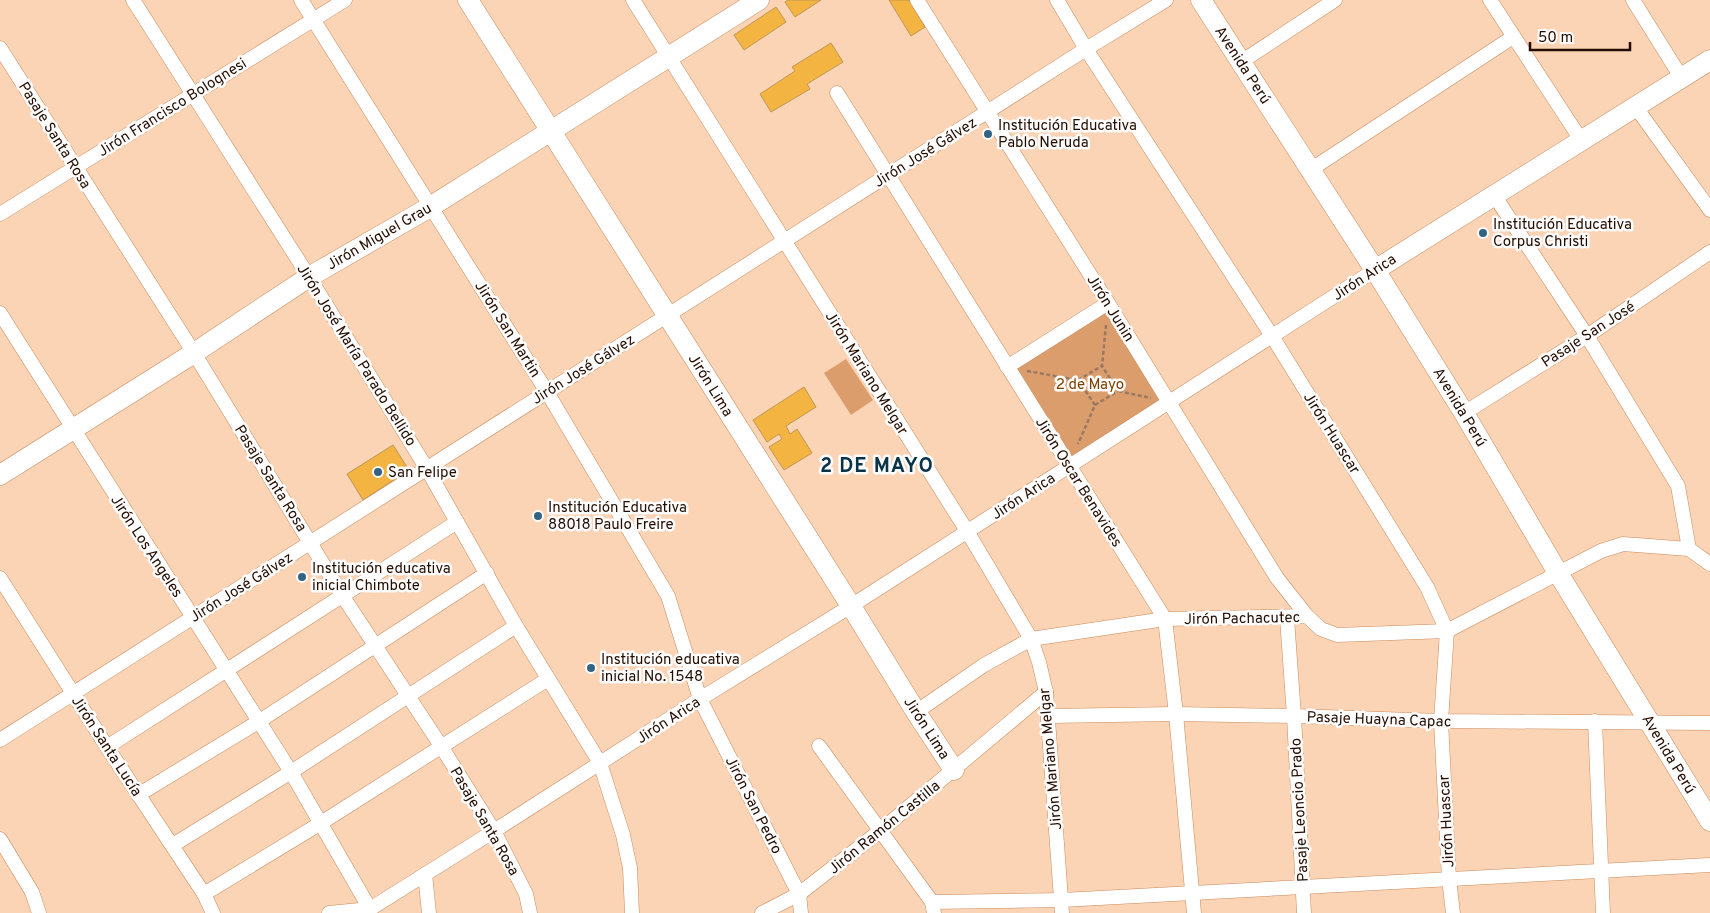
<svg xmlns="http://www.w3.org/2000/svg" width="1710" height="913" viewBox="0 0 1710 913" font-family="Overpass,sans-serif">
	<rect width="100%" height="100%" fill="#fbd3b5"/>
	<g fill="#dc9d6d">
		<polygon points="1107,308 1167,401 1070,463 1010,367"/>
		<polygon points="846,359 873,400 851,415 824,373"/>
	</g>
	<g fill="#f4b441" stroke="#c09651">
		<polygon points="788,0 821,0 795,17 785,2"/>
		<polygon points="889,0 909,0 925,27 911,36"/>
		<polygon points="776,7 786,22 744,50 734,35"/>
		<polygon points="831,43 843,62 807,84 810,89 771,112 760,94 795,71 792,67"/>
		<polygon points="804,387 816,407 786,426 790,434 797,429 812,453 784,470 769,447 782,439 779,434 767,442 753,420"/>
		<polygon points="393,445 409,470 363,500 347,474"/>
	</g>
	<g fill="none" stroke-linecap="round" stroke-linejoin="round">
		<defs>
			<g id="street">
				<polyline points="133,0 309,277 427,469 516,626 600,763 623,835 630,868 632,913"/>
				<polyline points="301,0 547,392 668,596 700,699 799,894 801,913"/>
				<polyline points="633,0 967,531 1031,639 1039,662 1046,692 1062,913"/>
				<polyline points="917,0 1108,303 1277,578 1307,616"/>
				<polyline points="1057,0 1086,49 1272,336 1427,587 1447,631 1441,721 1449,879 1453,913"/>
				<polyline points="1490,0 1581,140"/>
				<polyline points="1633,0 1681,77"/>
				<polyline points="0,48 194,353 342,595 441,746 494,831 526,894 530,913"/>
				<polyline points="1241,62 1335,0"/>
				<polyline points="837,93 1165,619 1176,714 1194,913"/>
				<polyline points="1635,106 1710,210"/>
				<polyline points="1310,170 1513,37"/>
				<polyline points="1494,195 1587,336 1678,486 1689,549"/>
				<polyline points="0,214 345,0"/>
				<polyline points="0,313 291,772 370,909"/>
				<polyline points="1007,367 1108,303"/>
				<polyline points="1464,413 1587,336 1710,252"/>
				<polyline points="0,578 107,747 204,894 213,913"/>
				<polyline points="1287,618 1294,716 1304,913"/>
				<polyline points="916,712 984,665 1031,639 1165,619 1307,616 1321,629 1337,635 1447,631 1601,551 1623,544 1689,549 1710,564"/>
				<polyline points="1049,716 1176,714 1294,716 1441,721 1710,723"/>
				<polyline points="1595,721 1603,913"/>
				<polyline points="0,740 1086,49 1166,0"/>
				<polyline points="819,746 932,902 934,913"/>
				<polyline points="107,747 457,522"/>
				<polyline points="138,795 258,722 487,573"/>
				<polyline points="0,839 32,892 39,913"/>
				<polyline points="173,845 291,772 516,626"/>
				<polyline points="425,874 429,913"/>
				<polyline points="204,894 321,823 548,679"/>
				<polyline points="932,902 1062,900 1710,865"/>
				<polyline points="329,913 370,909 494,831 700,699 851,606 1375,270"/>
				<polyline points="762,913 799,894 880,831 1046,692"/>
			</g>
			<g id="secondary">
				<polyline points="468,0 851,606 916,712 954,770"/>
				<polyline points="1201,0 1375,270 1464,413 1558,573 1710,821"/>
				<polyline points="1375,270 1710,60"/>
				<polyline points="0,475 194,353 309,277 430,207 759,0"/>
			</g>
		</defs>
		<use href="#street" stroke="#ca8b5b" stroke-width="15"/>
		<use href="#secondary" stroke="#ca8b5b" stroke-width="21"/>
		<g stroke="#997963" stroke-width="2.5" stroke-dasharray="4 2.5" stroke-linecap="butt">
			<polyline points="1106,325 1102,366 1118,391 1151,398"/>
			<polyline points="1027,371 1078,380 1095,405 1078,444"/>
			<polyline points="1078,380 1102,366"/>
			<polyline points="1095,405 1118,391"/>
		</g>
		<use href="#street" stroke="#fff" stroke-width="14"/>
		<use href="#secondary" stroke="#fff" stroke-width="20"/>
	</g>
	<g fill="#326381" stroke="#fdfdfd" stroke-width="2">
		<circle cx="988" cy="134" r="5"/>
		<circle cx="1483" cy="233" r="5"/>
		<circle cx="378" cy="472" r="5"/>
		<circle cx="538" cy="516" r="5"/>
		<circle cx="302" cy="577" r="5"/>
		<circle cx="591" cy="668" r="5"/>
	</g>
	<g text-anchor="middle" stroke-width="5" stroke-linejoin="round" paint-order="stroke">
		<g font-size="15" fill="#240d00" stroke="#fdfdfd">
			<text transform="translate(1243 65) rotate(57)" y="5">Avenida Perú</text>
			<text transform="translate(172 107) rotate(-32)" y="5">Jirón Francisco Bolognesi</text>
			<text transform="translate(55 135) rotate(58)" y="5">Pasaje Santa Rosa</text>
			<text transform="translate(925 152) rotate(-32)" y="5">Jirón José Gálvez</text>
			<text transform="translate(379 236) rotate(-30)" y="5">Jirón Miguel Grau</text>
			<text transform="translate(1364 277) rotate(-33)" y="5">Jirón Arica</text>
			<text transform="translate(1111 308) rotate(58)" y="5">Jirón Junin</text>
			<text transform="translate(508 329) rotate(58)" y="5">Jirón San Martin</text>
			<text transform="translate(1588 334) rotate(-33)" y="5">Pasaje San José</text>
			<text transform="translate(357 355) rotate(58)" y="5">Jirón José María Parado Bellido</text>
			<text transform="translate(583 369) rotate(-32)" y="5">Jirón José Gálvez</text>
			<text transform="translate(867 373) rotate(58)" y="5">Jirón Mariano Melgar</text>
			<text transform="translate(711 385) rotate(58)" y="5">Jirón Lima</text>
			<text transform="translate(1460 407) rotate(59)" y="5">Avenida Perú</text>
			<text transform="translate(1332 433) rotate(58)" y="5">Jirón Huascar</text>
			<text transform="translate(271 478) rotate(58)" y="5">Pasaje Santa Rosa</text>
			<text transform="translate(1079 482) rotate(58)" y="5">Jirón Oscar Benavides</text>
			<text transform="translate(1023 496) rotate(-33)" y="5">Jirón Arica</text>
			<text transform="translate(147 546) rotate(57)" y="5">Jirón Los Angeles</text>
			<text transform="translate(241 587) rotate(-32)" y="5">Jirón José Gálvez</text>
			<text transform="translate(1242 618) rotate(-1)" y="5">Jirón Pachacutec</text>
			<text transform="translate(1379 719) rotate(2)" y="5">Pasaje Huayna Capac</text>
			<text transform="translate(668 720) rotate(-33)" y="5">Jirón Arica</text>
			<text transform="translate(927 728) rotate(57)" y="5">Jirón Lima</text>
			<text transform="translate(107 746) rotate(57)" y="5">Jirón Santa Lucía</text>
			<text transform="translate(1669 754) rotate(59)" y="5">Avenida Perú</text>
			<text transform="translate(1050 759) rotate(-95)" y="5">Jirón Mariano Melgar</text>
			<text transform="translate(754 805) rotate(63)" y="5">Jirón San Pedro</text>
			<text transform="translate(1299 810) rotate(-93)" y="5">Pasaje Leoncio Prado</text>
			<text transform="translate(485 821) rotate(60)" y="5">Pasaje Santa Rosa</text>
			<text transform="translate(1446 821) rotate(-93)" y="5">Jirón Huascar</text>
			<text transform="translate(884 827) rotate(-39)" y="5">Jirón Ramón Castilla</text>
		</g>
		<g font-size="15" fill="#240d00" stroke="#fdfdfd" text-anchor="start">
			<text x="998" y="130">Institución Educativa<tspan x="998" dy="17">Pablo Neruda</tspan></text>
			<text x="1493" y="229">Institución Educativa<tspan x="1493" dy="17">Corpus Christi</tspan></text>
			<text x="388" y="477">San Felipe</text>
			<text x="548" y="512">Institución Educativa<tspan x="548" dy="17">88018 Paulo Freire</tspan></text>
			<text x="312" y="573">Institución educativa<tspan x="312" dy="17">inicial Chimbote</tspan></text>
			<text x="601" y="664">Institución educativa<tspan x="601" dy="17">inicial No. 1548</tspan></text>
		</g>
		<g font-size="15" fill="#7b4000" stroke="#fdfdfd">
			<text x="1090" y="389">2 de Mayo</text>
		</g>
		<g font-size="20" font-weight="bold" letter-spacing="1" fill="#093349" stroke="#fdfdfd">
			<text x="877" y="472">2 DE MAYO</text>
		</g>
	</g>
	<path d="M1530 42v8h100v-8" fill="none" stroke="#240d00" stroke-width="2.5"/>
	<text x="1538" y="42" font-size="15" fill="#240d00" stroke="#fdfdfd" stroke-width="4" paint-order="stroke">50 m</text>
</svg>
